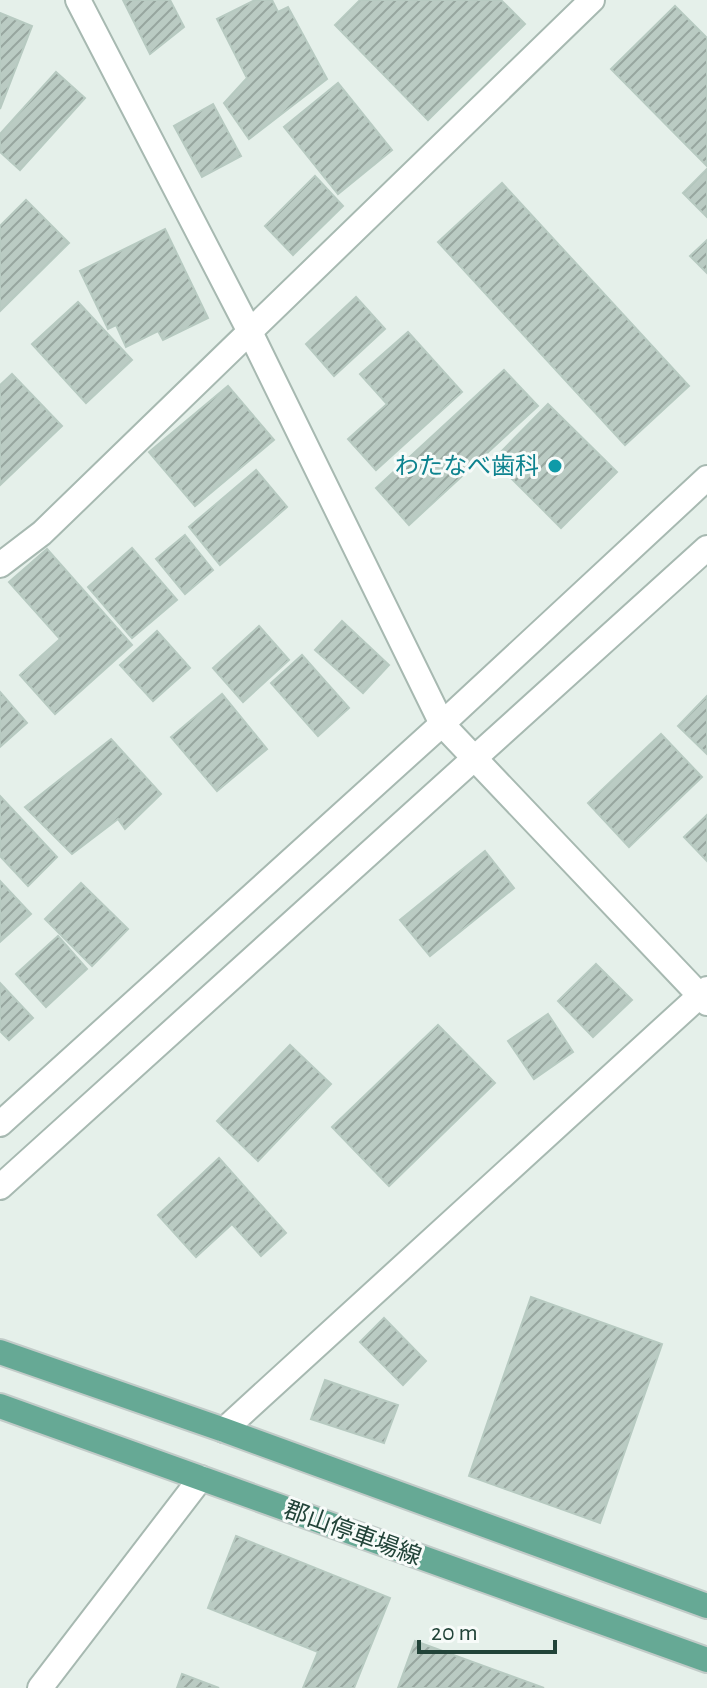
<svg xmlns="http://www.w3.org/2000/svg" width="707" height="1688" viewBox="0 0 707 1688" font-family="'Alegreya Sans','Noto Sans JP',sans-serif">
	<defs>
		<pattern id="building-hatch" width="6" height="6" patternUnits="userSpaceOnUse" patternTransform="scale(2)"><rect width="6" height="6" fill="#bacbc3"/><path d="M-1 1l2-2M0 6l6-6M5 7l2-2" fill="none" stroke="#97a69f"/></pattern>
	</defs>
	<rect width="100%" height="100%" fill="#e5f0ea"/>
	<g fill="url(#building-hatch)" stroke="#b7cac1" stroke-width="2">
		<polygon points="123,0 170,0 184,27 150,54"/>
		<polygon points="255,0 272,0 278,12 288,7 327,79 249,139 224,103 247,78 217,19"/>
		<polygon points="360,0 501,0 525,24 428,120 335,25"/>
		<polygon points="675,6 707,38 707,166 611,69"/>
		<polygon points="0,13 32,26 0,109"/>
		<polygon points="56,72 85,98 20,170 0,152 0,134"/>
		<polygon points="338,83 392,150 338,194 284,127"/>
		<polygon points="213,104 241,156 202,177 174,126"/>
		<polygon points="707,169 707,217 683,193"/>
		<polygon points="315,176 343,206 293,255 265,226"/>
		<polygon points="502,183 689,386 625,445 438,242"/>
		<polygon points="26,200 69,243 0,311 0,226"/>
		<polygon points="165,229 208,318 163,340 158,331 126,347 116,325 108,329 80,271"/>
		<polygon points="707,240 707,273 690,256"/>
		<polygon points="356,297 385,329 334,376 306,344"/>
		<polygon points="78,302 132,360 86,403 32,344"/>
		<polygon points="408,332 462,392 376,470 348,439 387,404 360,374"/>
		<polygon points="504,370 538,406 409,525 376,488"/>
		<polygon points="12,374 62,426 0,485 0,385"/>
		<polygon points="228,386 274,440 195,506 149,452"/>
		<polygon points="548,404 617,472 561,528 493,460"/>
		<polygon points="256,470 287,507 220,565 189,527"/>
		<polygon points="185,535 213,570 185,594 156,559"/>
		<polygon points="132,548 177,600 132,638 88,587"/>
		<polygon points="47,549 132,645 55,714 20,675 60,639 9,582"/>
		<polygon points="342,621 389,665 363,693 315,650"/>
		<polygon points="259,626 289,660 243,702 213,668"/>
		<polygon points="157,631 190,668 153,701 120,665"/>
		<polygon points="302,655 349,708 318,736 271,683"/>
		<polygon points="0,692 27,723 0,747"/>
		<polygon points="222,694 267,749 217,791 171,737"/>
		<polygon points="707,696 707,754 678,726"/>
		<polygon points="661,734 702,777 629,847 588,803"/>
		<polygon points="111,739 161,794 125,829 118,819 72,854 25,807"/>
		<polygon points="0,796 57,857 28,886 0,856"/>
		<polygon points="707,815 707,861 684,837"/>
		<polygon points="485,851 514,888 430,956 400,920"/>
		<polygon points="0,881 31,914 0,942"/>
		<polygon points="81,883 128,929 92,966 45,919"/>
		<polygon points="58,936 87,969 46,1007 16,974"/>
		<polygon points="596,964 632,1000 593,1037 558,1001"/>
		<polygon points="0,983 33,1018 9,1040 0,1031"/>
		<polygon points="548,1014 573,1052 534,1079 508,1041"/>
		<polygon points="438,1025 495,1083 389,1186 332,1127"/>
		<polygon points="290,1045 331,1084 258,1161 217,1121"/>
		<polygon points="219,1158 286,1233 261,1256 232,1224 196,1257 158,1215"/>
		<polygon points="531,1297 662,1344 600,1523 469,1476"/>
		<polygon points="384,1318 426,1361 403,1385 360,1342"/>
		<polygon points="325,1380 398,1405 384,1443 311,1419"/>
		<polygon points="236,1536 390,1598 354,1688 303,1688 318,1652 208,1608"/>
		<polygon points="415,1641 544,1688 398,1688"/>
		<polygon points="182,1674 219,1688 177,1688"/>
	</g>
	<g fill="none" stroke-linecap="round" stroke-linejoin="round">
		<defs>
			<g id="minor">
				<polyline points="78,0 249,330 442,724 707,1003"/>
				<polyline points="0,565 42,533 592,0"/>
				<polyline points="0,1124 442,724 707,478"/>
				<polyline points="0,1187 707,548"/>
				<polyline points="224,1430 707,989"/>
				<polyline points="40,1688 201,1478"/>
			</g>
			<g id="major">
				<polyline points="0,1352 224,1430 707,1606"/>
				<polyline points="0,1406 707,1660"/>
			</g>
		</defs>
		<use href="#minor" stroke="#a7b9b1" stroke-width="28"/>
		<use href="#major" stroke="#c1cbc8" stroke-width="28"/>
		<use href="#minor" stroke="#fff" stroke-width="24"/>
		<use href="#major" stroke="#66a995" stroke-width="24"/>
	</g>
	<circle fill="#0f9aa8" stroke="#f7fbf9" stroke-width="3" cx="555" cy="466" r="8"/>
	<g text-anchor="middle" stroke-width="6" stroke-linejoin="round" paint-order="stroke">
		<g font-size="24" fill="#0d838f" stroke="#f7fbf9" text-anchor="end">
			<text x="539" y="474">わたなべ歯科</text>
		</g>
		<g font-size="24" fill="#224439" stroke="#f7fbf9">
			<text transform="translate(353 1533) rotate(20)" y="8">郡山停車場線</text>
		</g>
	</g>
	<path d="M419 1640v12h136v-12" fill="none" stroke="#224439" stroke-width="4"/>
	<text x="431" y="1640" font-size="24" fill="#224439" stroke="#f7fbf9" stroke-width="6" paint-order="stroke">20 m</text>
</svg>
